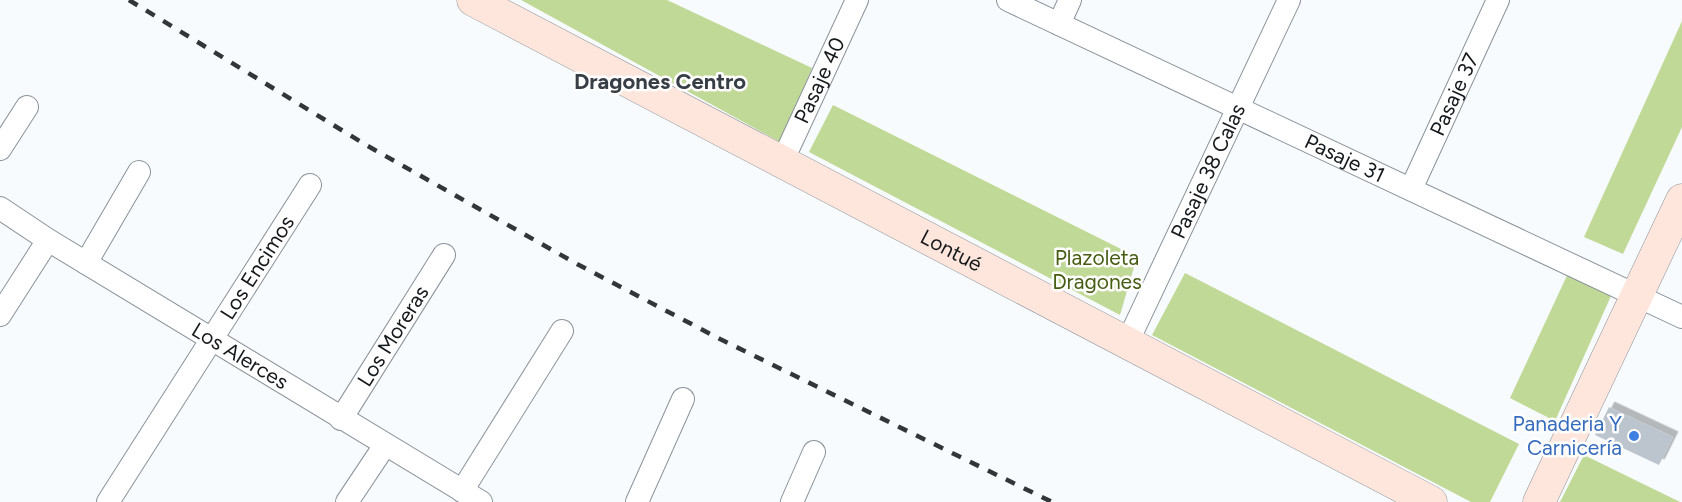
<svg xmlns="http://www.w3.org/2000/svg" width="1682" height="502" viewBox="0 0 1682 502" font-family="Figtree,sans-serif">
	<defs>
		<filter id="shadow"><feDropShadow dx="5.5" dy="-5.5" stdDeviation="0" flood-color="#0004"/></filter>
	</defs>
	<rect width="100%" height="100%" fill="#f7fbfe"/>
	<g fill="#c0d997">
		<polygon points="521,0 667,0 812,68 780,142"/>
		<polygon points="1682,21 1682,127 1623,254 1584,237"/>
		<polygon points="833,105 1137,257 1120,315 809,152"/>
		<polygon points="1570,269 1615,287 1555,421 1510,398"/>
		<polygon points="1185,273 1519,444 1490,502 1471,502 1152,335"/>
		<polygon points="1584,455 1680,502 1560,502"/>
	</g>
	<polygon fill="#bcc5cd" filter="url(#shadow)" points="1609,407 1673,437 1659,465 1595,435"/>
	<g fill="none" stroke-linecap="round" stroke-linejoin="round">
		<defs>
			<g id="street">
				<path id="s1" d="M 1008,0 L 1682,317"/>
				<polyline points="1059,24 1070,0"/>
				<polyline points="0,149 27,107"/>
				<path id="s2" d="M 782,162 L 857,0"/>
				<path id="s3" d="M 1411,189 L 1498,0"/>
				<path id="s4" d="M 0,208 L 48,240 L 481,502"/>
				<polyline points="86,263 139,172"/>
				<polyline points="0,315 48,240"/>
				<path id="s5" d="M 1127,343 L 1289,0"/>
				<path id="s6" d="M 341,419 L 444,255"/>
				<polyline points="462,491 562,331"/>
				<path id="s7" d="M 108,502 L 310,185"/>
				<polyline points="347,502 385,445"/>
				<polyline points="637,502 683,399"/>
				<polyline points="792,502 814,452"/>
			</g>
			<g id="secondary">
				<path id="s8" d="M 473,0 L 1431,502"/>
				<polyline points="1539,502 1682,200"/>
			</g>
		</defs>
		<use href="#street" stroke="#8a929a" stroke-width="24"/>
		<use href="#secondary" stroke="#8a929a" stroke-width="33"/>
		<use href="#street" stroke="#fff" stroke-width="22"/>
		<use href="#secondary" stroke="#fee6dd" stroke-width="32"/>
		<polyline stroke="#323639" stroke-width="4.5" stroke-dasharray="10 10" stroke-linecap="butt" points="129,0 366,145 577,264 720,339 1052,502"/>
	</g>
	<circle fill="#3f7fe0" stroke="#fff" stroke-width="2" cx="1634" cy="436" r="6"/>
	<g text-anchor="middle" stroke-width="5" stroke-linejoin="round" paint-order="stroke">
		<g font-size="21" fill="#16191c" stroke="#fff">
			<text dy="7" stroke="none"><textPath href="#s2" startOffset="90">Pasaje 40</textPath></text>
			<text dy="7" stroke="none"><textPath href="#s3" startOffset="104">Pasaje 37</textPath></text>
			<text dy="7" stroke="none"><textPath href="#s1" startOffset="372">Pasaje 31</textPath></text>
			<text dy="7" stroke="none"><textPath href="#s5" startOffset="190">Pasaje 38 Calas</textPath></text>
			<text dy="7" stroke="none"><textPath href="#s8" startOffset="540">Lontué</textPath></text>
			<text dy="7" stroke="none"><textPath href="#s7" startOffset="278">Los Encimos</textPath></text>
			<text dy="7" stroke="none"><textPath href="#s6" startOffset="98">Los Moreras</textPath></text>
			<text dy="7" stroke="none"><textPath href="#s4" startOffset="282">Los Alerces</textPath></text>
		</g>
		<g font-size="21" fill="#465d13" stroke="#fff">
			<text x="1097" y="265">Plazoleta<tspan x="1097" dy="24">Dragones</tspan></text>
		</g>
		<g font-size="21" fill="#366cbe" stroke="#fff" text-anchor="end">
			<text x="1622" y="431">Panaderia Y<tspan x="1622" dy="24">Carnicería</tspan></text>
		</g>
		<g font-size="22" font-weight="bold" fill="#373e45" stroke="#fff">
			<text x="660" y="89">Dragones Centro</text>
		</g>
	</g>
</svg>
